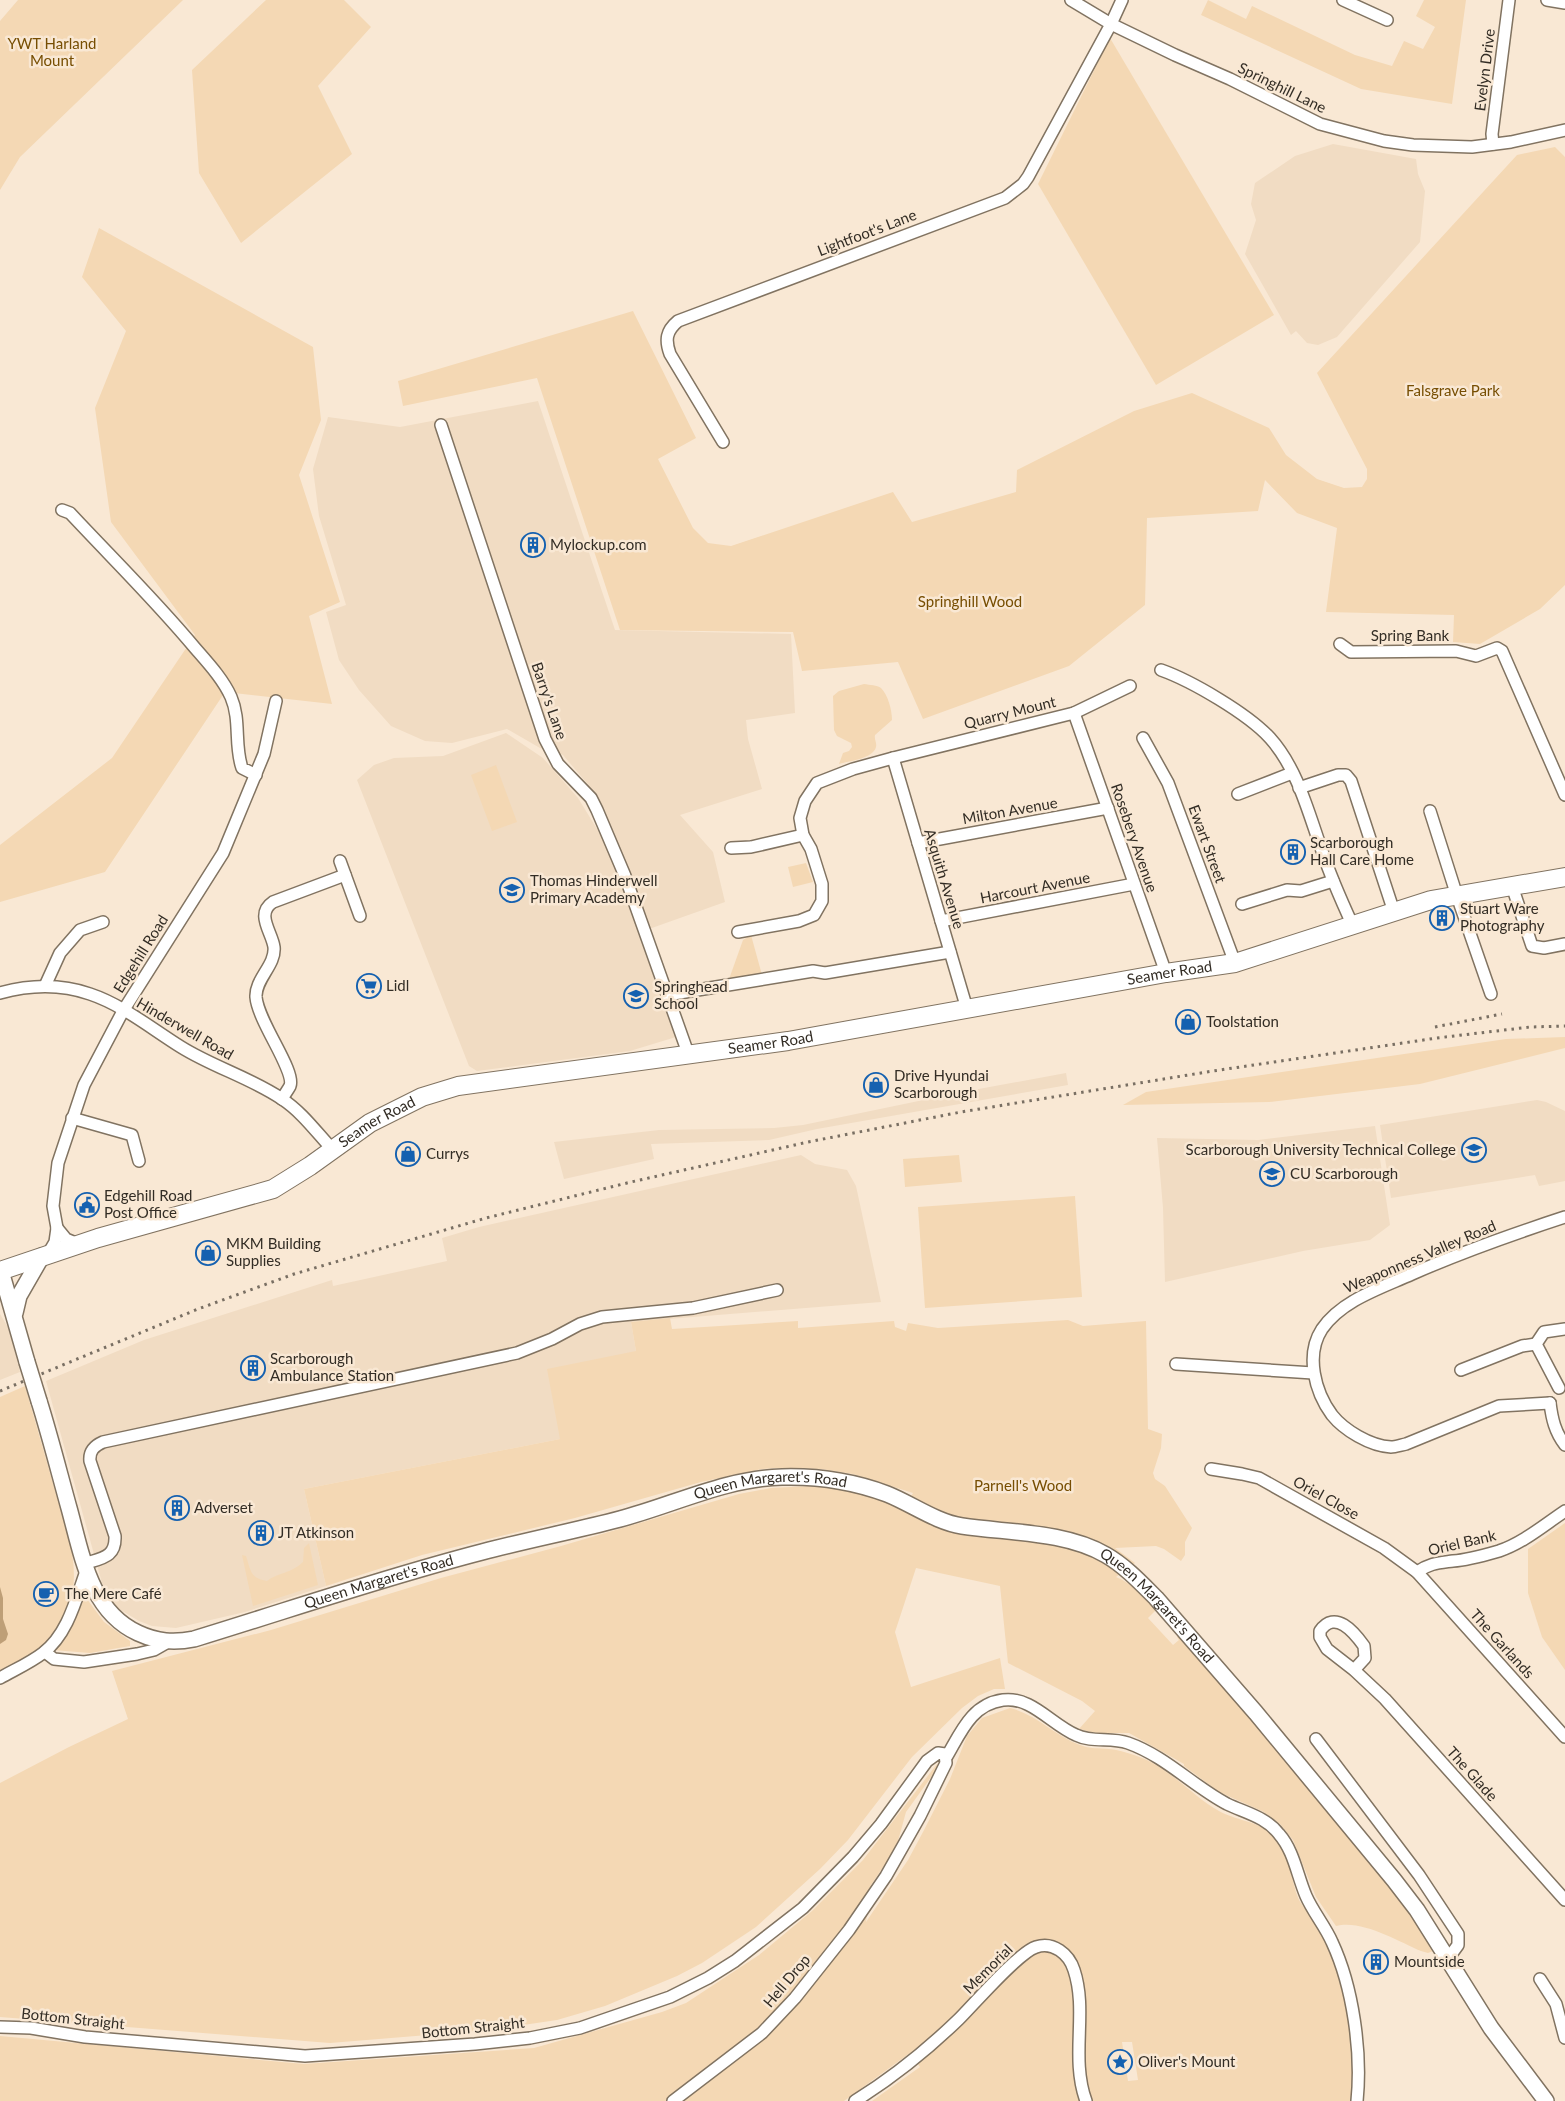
<svg xmlns="http://www.w3.org/2000/svg" width="1565" height="2101" viewBox="0 0 1565 2101" font-family="Lato,sans-serif">
	<rect width="100%" height="100%" fill="#f9e8d4"/>
	<g fill="#f1dcc3">
		<polygon points="1333,144 1416,159 1418,174 1425,191 1420,242 1337,337 1318,345 1307,343 1296,331 1291,335 1245,254 1256,220 1251,204 1255,183 1295,156"/>
		<polygon points="538,401 615,630 791,634 795,713 746,720 748,739 762,789 680,815 713,852 725,902 649,929 614,836 591,788 563,755 540,748 507,729 452,743 425,741 391,726 359,690 339,660 326,612 346,605 319,516 313,469 328,417 400,427"/>
		<polygon points="506,733 543,758 578,798 605,842 643,938 676,1037 630,1051 477,1071 469,1066 357,780 374,765 394,758 443,756"/>
		<polygon points="1066,1073 1068,1085 817,1129 769,1140 651,1144 654,1159 564,1179 554,1142 659,1130 774,1128 803,1125 957,1093"/>
		<polygon points="1537,1100 1546,1102 1565,1111 1565,1181 1539,1186 1535,1175 1391,1198 1380,1125"/>
		<polygon points="1375,1126 1390,1225 1370,1240 1303,1251 1165,1282 1163,1208 1157,1138 1258,1140"/>
		<polygon points="801,1155 815,1164 847,1170 856,1186 881,1302 631,1322 636,1351 560,1439 304,1489 326,1586 245,1612 176,1628 152,1626 139,1621 114,1606 102,1583 46,1381 144,1340 332,1280 333,1286 447,1261 442,1238 479,1227"/>
		<polygon points="0,1314 9,1329 20,1372 0,1380"/>
	</g>
	<g fill="#f4d8b4" fill-rule="evenodd">
		<polygon points="18,0 183,0 20,157 0,190 0,21"/>
		<polygon points="266,0 344,0 371,27 318,86 352,154 241,243 199,173 192,70"/>
		<polygon points="1208,0 1246,19 1252,6 1355,55 1392,66 1404,41 1423,49 1435,27 1416,16 1424,0 1466,0 1452,104 1361,89 1201,15"/>
		<polygon points="1110,38 1274,315 1156,385 1038,184"/>
		<polygon points="1555,147 1565,157 1565,585 1540,609 1480,644 1453,642 1454,615 1326,612 1337,528 1297,513 1265,480 1258,511 1147,518 1145,605 1069,666 923,719 898,662 802,671 793,632 620,630 537,378 403,406 398,381 633,311 696,438 658,459 693,528 708,543 731,546 893,492 912,522 1016,492 1017,470 1134,411 1192,393 1269,428 1286,455 1317,479 1344,488 1362,487 1367,479 1367,469 1317,373 1517,155"/>
		<polygon points="99,228 313,347 321,420 299,475 340,602 309,616 332,704 225,692 105,872 0,902 0,845 112,758 195,635 111,522 95,408 126,331 82,277"/>
		<path d="M 864,684 C 870,685 877,685 881,688 C 888,695 892,710 892,720 L 875,735 C 874,739 877,743 876,747 C 873,759 848,761 839,764 L 843,753 L 849,751 L 852,747 L 851,743 L 837,736 L 834,730 L 833,696 L 839,691 Z"/>
		<polygon points="496,765 517,822 492,831 471,775"/>
		<polygon points="806,863 813,882 793,887 788,867"/>
		<polygon points="751,935 762,975 728,982 743,940"/>
		<polygon points="1565,1037 1565,1048 1420,1084 1269,1102 1123,1105 1146,1092 1506,1039"/>
		<polygon points="959,1155 962,1182 905,1187 903,1159"/>
		<polygon points="1075,1196 1082,1297 925,1308 918,1207"/>
		<path d="M 670,1318 L 672,1329 L 798,1321 L 798,1328 L 894,1321 L 895,1327 L 906,1331 L 908,1323 L 938,1328 L 1068,1320 L 1083,1326 L 1146,1321 L 1148,1429 L 1162,1434 L 1161,1448 L 1153,1473 L 1155,1479 L 1165,1486 L 1192,1528 L 1185,1542 L 1185,1555 L 1181,1561 L 1164,1549 L 1156,1546 L 1115,1548 L 1135,1563 L 1116,1577 C 1133,1584 1145,1596 1156,1610 L 1148,1618 L 1173,1645 L 1179,1640 L 1177,1637 L 1179,1635 L 1215,1674 L 1399,1895 L 1434,1949 L 1433,1951 L 1428,1953 L 1421,1951 C 1398,1941 1361,1919 1336,1926 L 1316,1897 L 1293,1840 L 1280,1824 L 1262,1811 L 1219,1792 L 1184,1766 L 1184,1764 L 1129,1733 L 1095,1733 L 1079,1729 L 1095,1711 L 1082,1701 L 1008,1663 L 1000,1586 L 916,1568 L 895,1632 L 911,1687 L 1000,1658 L 1005,1689 L 994,1689 L 978,1696 L 962,1708 L 912,1757 L 848,1840 L 820,1869 L 756,1927 L 702,1963 L 677,1976 L 605,2006 L 557,2020 L 489,2030 L 330,2043 L 0,2017 L 0,1783 L 69,1747 L 128,1719 L 112,1671 L 271,1630 L 441,1578 L 561,1546 L 739,1494 L 771,1488 L 810,1486 L 861,1492 L 905,1507 L 913,1493 L 853,1474 L 821,1469 L 775,1468 L 762,1469 L 701,1482 L 575,1518 L 422,1555 L 326,1586 L 304,1489 L 560,1439 L 547,1369 L 636,1351 L 631,1322 Z"/>
		<path d="M 25,1386 L 69,1539 C 78,1572 76,1612 51,1639 C 37,1654 17,1663 0,1674 L 0,1397 Z"/>
		<polygon points="1565,1523 1565,1670 1542,1637 1528,1593 1528,1549"/>
		<path d="M 309,1543 L 318,1585 L 253,1606 L 242,1555 L 246,1556 C 251,1571 250,1578 267,1581 C 279,1572 290,1574 303,1562 L 304,1548 Z"/>
		<polygon points="84,1595 104,1622 130,1641 130,1646 90,1653 53,1650"/>
		<path d="M 1010,1708 C 1036,1714 1055,1736 1080,1745 C 1090,1749 1099,1748 1109,1749 C 1120,1750 1132,1754 1142,1758 C 1172,1770 1192,1796 1219,1811 C 1237,1821 1259,1821 1274,1836 C 1290,1852 1290,1874 1297,1895 C 1300,1905 1310,1913 1316,1922 C 1322,1930 1326,1940 1330,1949 C 1351,1996 1354,2051 1352,2101 L 872,2101 L 920,2067 L 910,2053 L 844,2101 L 0,2101 L 0,2036 L 304,2064 L 534,2048 L 662,2012 L 686,2003 L 759,1955 L 812,1911 L 863,1860 L 937,1764 L 937,1769 L 906,1812 L 898,1841 L 888,1860 L 871,1885 L 866,1922 L 908,1860 L 923,1832 L 950,1779 L 967,1736 L 982,1718 ZM 1122,2042 L 1132,2042 L 1138,2080 L 1128,2081 Z"/>
	</g>
	<polygon fill="#be9f77" points="0,1587 3,1598 3,1619 8,1634 6,1640 0,1644"/>
	<g fill="none" stroke-linecap="round" stroke-linejoin="round">
		<defs>
			<g id="minor">
				<polyline points="1122,0 1111,24 1175,55 1230,79 1320,124 1384,141 1413,145 1472,147 1511,142 1565,130"/>
				<polyline points="1343,0 1387,20"/>
				<polyline points="1547,0 1565,3"/>
				<polyline points="1493,144 1492,134 1509,0"/>
				<polyline points="441,425 545,739 558,764 591,798 597,810 625,876 689,1056"/>
				<path d="M 723,442 L 670,354 C 665,340 666,331 678,321 L 1005,198 L 1023,184 L 1028,177 L 1111,24 L 1071,0"/>
				<path d="M 62,510 L 70,513 C 112,558 156,601 195,648 C 208,663 223,679 231,697 C 241,720 234,745 242,768 L 256,775"/>
				<polyline points="1340,644 1351,652 1456,651 1476,656 1497,648 1502,651 1565,795"/>
				<path d="M 1161,670 C 1192,681 1248,714 1270,738 C 1297,768 1308,811 1321,848 C 1330,875 1341,900 1353,926"/>
				<polyline points="1074,713 1166,973"/>
				<polyline points="1143,738 1168,783 1235,963"/>
				<polyline points="893,758 967,1009"/>
				<polyline points="1299,788 1338,775 1346,775 1351,781 1394,912"/>
				<polyline points="1238,794 1292,773"/>
				<polyline points="1430,811 1457,896 1491,994"/>
				<polyline points="918,843 1108,808"/>
				<polyline points="731,848 751,847 803,835"/>
				<polyline points="340,861 360,916"/>
				<polyline points="1512,886 1532,946 1544,948 1565,944"/>
				<polyline points="1242,904 1287,890 1301,891 1333,881"/>
				<polyline points="941,921 1134,884"/>
				<polyline points="738,932 799,921 814,915 822,901 822,884 811,849 803,835 800,818 805,801 817,783 853,769 893,758 1074,713 1130,686"/>
				<polyline points="45,986 60,953 80,930 103,922"/>
				<path d="M 0,993 C 29,985 61,984 90,994 C 123,1005 152,1029 181,1047 C 213,1067 251,1078 282,1099 C 302,1112 317,1133 333,1150"/>
				<polyline points="667,995 813,971 825,973 950,952"/>
				<path d="M 282,1099 C 284,1095 288,1090 290,1086 C 296,1071 258,1022 256,997 C 255,979 276,965 274,947 C 272,932 255,914 273,902 L 345,875"/>
				<polyline points="72,1118 132,1135 139,1161"/>
				<polyline points="57,1228 53,1206 58,1163 84,1085 123,1011 223,853 264,754 276,701"/>
				<polyline points="48,1254 55,1242 57,1228 66,1239 78,1244"/>
				<polyline points="1176,1364 1313,1373"/>
				<polyline points="1461,1370 1522,1346 1536,1344"/>
				<polyline points="1559,1388 1536,1344 1544,1332 1565,1329"/>
				<path d="M 1550,1403 L 1499,1406 L 1406,1444 C 1401,1445 1395,1447 1391,1447 C 1370,1446 1344,1430 1332,1415 C 1315,1392 1305,1355 1322,1329 C 1342,1300 1381,1288 1412,1274 C 1462,1252 1513,1234 1565,1217"/>
				<path d="M 1550,1403 C 1552,1419 1555,1432 1565,1445"/>
				<polyline points="1211,1469 1242,1474 1259,1478 1384,1548 1417,1572 1565,1737"/>
				<path d="M 84,1564 C 101,1558 116,1558 115,1536 L 90,1461 C 89,1451 94,1446 103,1442 L 517,1353 L 552,1339 L 580,1324 L 602,1317 L 693,1308 L 777,1290"/>
				<path d="M 1417,1572 C 1430,1563 1438,1563 1453,1561 C 1468,1560 1485,1555 1499,1551 C 1523,1543 1544,1525 1565,1511"/>
				<polyline points="45,1652 54,1659 84,1662 137,1654 154,1650 168,1642"/>
				<path d="M 1354,1670 L 1365,1658 L 1364,1646 C 1354,1632 1335,1609 1320,1631 L 1320,1637 L 1327,1649 L 1354,1670 L 1385,1699 L 1565,1900"/>
				<path d="M 0,1678 C 14,1670 30,1663 43,1653 C 68,1634 76,1599 86,1571"/>
				<polyline points="1316,1739 1419,1875 1458,1934 1458,1945 1447,1960"/>
				<path d="M 947,1756 C 961,1732 972,1704 1003,1700 C 1031,1696 1052,1725 1076,1735 C 1092,1743 1111,1737 1128,1743 C 1165,1756 1193,1786 1227,1804 C 1246,1813 1266,1817 1279,1834 C 1294,1851 1297,1875 1306,1896 C 1313,1912 1325,1926 1332,1942 C 1353,1987 1362,2052 1357,2101"/>
				<polyline points="1540,1979 1556,2004 1565,2038"/>
				<polyline points="0,2027 31,2028 85,2037 305,2056 475,2044 530,2038 580,2028 670,1997 708,1978 735,1961 803,1908 853,1857 881,1824 927,1761 938,1753 945,1754 946,1763 920,1816 886,1876 849,1930 795,1998 762,2033 673,2101"/>
				<path d="M 855,2101 C 892,2078 928,2049 959,2019 C 975,2003 1018,1953 1036,1947 C 1053,1941 1069,1954 1074,1970 C 1088,2012 1070,2057 1086,2101"/>
			</g>
			<g id="secondary">
				<polyline points="1,1271 27,1362"/>
				<polyline points="15,1313 19,1296 42,1256"/>
				<path id="s1" d="M 39,1401 C 50,1436 59,1472 69,1508 C 82,1555 90,1611 138,1633 C 157,1642 174,1643 194,1639 C 289,1610 385,1577 482,1552 C 528,1540 574,1531 620,1519 C 673,1505 727,1478 782,1477 C 817,1476 855,1482 887,1494 C 912,1504 936,1522 962,1526 C 1008,1533 1065,1531 1106,1555 C 1125,1566 1141,1583 1156,1598 L 1256,1713 L 1394,1880 L 1417,1910 L 1491,2028 L 1546,2101"/>
			</g>
			<g id="trunk">
				<path id="s2" d="M 0,1271 L 98,1238 L 273,1189 L 310,1166 L 370,1123 L 422,1097 L 458,1086 L 788,1041 L 1166,973 L 1235,963 L 1431,900 L 1565,877"/>
			</g>
		</defs>
		<use href="#minor" stroke="#817361" stroke-width="14"/>
		<use href="#secondary" stroke="#817361" stroke-width="18"/>
		<use href="#trunk" stroke="#817361" stroke-width="20"/>
		<use href="#minor" stroke="#fff" stroke-width="11"/>
		<use href="#secondary" stroke="#fff" stroke-width="15"/>
		<use href="#trunk" stroke="#fff" stroke-width="18"/>
		<g stroke="#796f63" stroke-width="3" stroke-dasharray="2.5 5" stroke-linecap="butt">
			<polyline points="1435,1027 1502,1014"/>
			<polyline points="0,1391 198,1309 294,1274 486,1218 631,1182 808,1142 961,1112 1213,1071 1437,1038 1530,1027 1565,1026"/>
		</g>
		<defs>
			<polyline id="secondary-bridge" points="27,1362 39,1401"/>
		</defs>
		<use href="#secondary-bridge" stroke="#817361" stroke-width="18" stroke-linecap="butt"/>
		<use href="#secondary-bridge" stroke="#fff" stroke-width="15"/>
	</g>
	<defs>
		<symbol id="building-ring" viewBox="-11 -11 22 22"><circle r="9.5" fill="#f9e8d4" stroke="#1561b0" stroke-width="1.5"/><path d="M-4-6H4V6H1V3H-1V6H-4ZM-2.5-4.3h1.7v1.8h-1.7ZM.8-4.3h1.7v1.8H.8ZM-2.5-1h1.7V.8h-1.7ZM.8-1h1.7V.8H.8Z" fill="#1561b0"/></symbol>
		<symbol id="school-ring" viewBox="-11 -11 22 22"><circle r="9.5" fill="#f9e8d4" stroke="#1561b0" stroke-width="1.5"/><path d="M0-5L7-2L0 1L-7-2ZM-4 1L0 2.5L4 1V4Q0 6-4 4Z" fill="#1561b0"/></symbol>
		<symbol id="supermarket-ring" viewBox="-11 -11 22 22"><circle r="9.5" fill="#f9e8d4" stroke="#1561b0" stroke-width="1.5"/><path d="M-6-5.5h2.5l.6 2H6L4.5 2H-2.5L-4.4-4H-6ZM-1.5 3.2a1.3 1.3 0 1 0 .1 0ZM3 3.2a1.3 1.3 0 1 0 .1 0Z" fill="#1561b0"/></symbol>
		<symbol id="shop-ring" viewBox="-11 -11 22 22"><circle r="9.5" fill="#f9e8d4" stroke="#1561b0" stroke-width="1.5"/><path d="M-5-2.5h2.3a2.7 3.5 0 0 1 5.4 0H5L5.5 6h-11ZM-1.5-2.5h3a1.5 2.3 0 0 0-3 0Z" fill="#1561b0"/></symbol>
		<symbol id="university-ring" viewBox="-11 -11 22 22"><circle r="9.5" fill="#f9e8d4" stroke="#1561b0" stroke-width="1.5"/><path d="M0-5L7-2L0 1L-7-2ZM-4 1L0 2.5L4 1V4Q0 6-4 4Z" fill="#1561b0"/></symbol>
		<symbol id="civic-ring" viewBox="-11 -11 22 22"><circle r="9.5" fill="#f9e8d4" stroke="#1561b0" stroke-width="1.5"/><path d="M-.6-6.5H3V-4.5H.6V-3L4-1V1h2V6H-6V1h2V-1L-.6-3ZM-1.2 2.5V6h2.4V2.5Z" fill="#1561b0"/></symbol>
		<symbol id="cafe-ring" viewBox="-11 -11 22 22"><circle r="9.5" fill="#f9e8d4" stroke="#1561b0" stroke-width="1.5"/><path d="M-5.5-4.5H6V0H3Q3 3.5 0 3.5H-2.5Q-5.5 3.5-5.5 0ZM3-3.2v2h1.7v-2ZM-6 4.5H4V6H-6Z" fill="#1561b0"/></symbol>
		<symbol id="sight-ring" viewBox="-11 -11 22 22"><circle r="9.5" fill="#f9e8d4" stroke="#1561b0" stroke-width="1.5"/><path d="M0-6L1.8-2.2L6-1.7L2.9 1.2L3.7 5.4L0 3.3L-3.7 5.4L-2.9 1.2L-6-1.7L-1.8-2.2Z" fill="#1561b0"/></symbol>
	</defs>
	<g fill-rule="evenodd">
		<use href="#building-ring" x="519" y="531" width="28" height="28"/>
		<use href="#building-ring" x="1279" y="838" width="28" height="28"/>
		<use href="#school-ring" x="498" y="876" width="28" height="28"/>
		<use href="#building-ring" x="1428" y="904" width="28" height="28"/>
		<use href="#supermarket-ring" x="355" y="972" width="28" height="28"/>
		<use href="#school-ring" x="622" y="982" width="28" height="28"/>
		<use href="#shop-ring" x="1174" y="1008" width="28" height="28"/>
		<use href="#shop-ring" x="862" y="1071" width="28" height="28"/>
		<use href="#school-ring" x="1460" y="1136" width="28" height="28"/>
		<use href="#shop-ring" x="394" y="1140" width="28" height="28"/>
		<use href="#university-ring" x="1258" y="1160" width="28" height="28"/>
		<use href="#civic-ring" x="73" y="1191" width="28" height="28"/>
		<use href="#shop-ring" x="194" y="1239" width="28" height="28"/>
		<use href="#building-ring" x="239" y="1354" width="28" height="28"/>
		<use href="#building-ring" x="163" y="1494" width="28" height="28"/>
		<use href="#building-ring" x="247" y="1519" width="28" height="28"/>
		<use href="#cafe-ring" x="32" y="1580" width="28" height="28"/>
		<use href="#building-ring" x="1362" y="1948" width="28" height="28"/>
		<use href="#sight-ring" x="1106" y="2048" width="28" height="28"/>
	</g>
	<g text-anchor="middle" stroke-width="5" stroke-linejoin="round" paint-order="stroke">
		<g font-size="15" fill="#774e02" stroke="#f9e8d4">
			<text x="52" y="49">YWT Harland<tspan x="52" dy="17">Mount</tspan></text>
			<text x="1453" y="396">Falsgrave Park</text>
			<text x="970" y="607">Springhill Wood</text>
			<text x="1023" y="1491">Parnell's Wood</text>
		</g>
		<g font-size="15" fill="#332d25" stroke="#f9e8d4">
			<text transform="translate(1485 70) rotate(-83)" y="5">Evelyn Drive</text>
			<text transform="translate(1282 88) rotate(26)" y="5">Springhill Lane</text>
			<text transform="translate(867 233) rotate(-21)" y="5">Lightfoot's Lane</text>
			<text x="1410" y="641">Spring Bank</text>
			<text transform="translate(549 701) rotate(71)" y="5">Barry's Lane</text>
			<text transform="translate(1010 713) rotate(-14)" y="5">Quarry Mount</text>
			<text transform="translate(1010 811) rotate(-10)" y="5">Milton Avenue</text>
			<text transform="translate(1134 838) rotate(71)" y="5">Rosebery Avenue</text>
			<text transform="translate(1207 844) rotate(70)" y="5">Ewart Street</text>
			<text transform="translate(944 879) rotate(73)" y="5">Asquith Avenue</text>
			<text transform="translate(1035 888) rotate(-11)" y="5">Harcourt Avenue</text>
			<text transform="translate(141 954) rotate(-58)" y="5">Edgehill Road</text>
			<text dy="5" stroke="none"><textPath href="#s2" startOffset="1219">Seamer Road</textPath></text>
			<text transform="translate(185 1029) rotate(30)" y="5">Hinderwell Road</text>
			<text dy="5" stroke="none"><textPath href="#s2" startOffset="814">Seamer Road</textPath></text>
			<text dy="5" stroke="none"><textPath href="#s2" startOffset="409">Seamer Road</textPath></text>
			<text transform="translate(1420 1257) rotate(-23)" y="5">Weaponness Valley Road</text>
			<text dy="5" stroke="none"><textPath href="#s1" startOffset="915">Queen Margaret's Road</textPath></text>
			<text transform="translate(1326 1498) rotate(29)" y="5">Oriel Close</text>
			<text transform="translate(1462 1543) rotate(-13)" y="5">Oriel Bank</text>
			<text dy="5" stroke="none"><textPath href="#s1" startOffset="510">Queen Margaret's Road</textPath></text>
			<text dy="5" stroke="none"><textPath href="#s1" startOffset="1336">Queen Margaret's Road</textPath></text>
			<text transform="translate(1502 1644) rotate(48)" y="5">The Garlands</text>
			<text transform="translate(1472 1774) rotate(48)" y="5">The Glade</text>
			<text transform="translate(988 1969) rotate(-45)" y="5">Memorial</text>
			<text transform="translate(787 1981) rotate(-50)" y="5">Hell Drop</text>
			<text transform="translate(73 2019) rotate(6)" y="5">Bottom Straight</text>
			<text transform="translate(473 2028) rotate(-6)" y="5">Bottom Straight</text>
		</g>
		<g font-size="15" fill="#332d25" stroke="#f9e8d4" text-anchor="start">
			<text x="550" y="550">Mylockup.com</text>
			<text x="1310" y="848">Scarborough<tspan x="1310" dy="17">Hall Care Home</tspan></text>
			<text x="530" y="886">Thomas Hinderwell<tspan x="530" dy="17">Primary Academy</tspan></text>
			<text x="1460" y="914">Stuart Ware<tspan x="1460" dy="17">Photography</tspan></text>
			<text x="386" y="991">Lidl</text>
			<text x="654" y="992">Springhead<tspan x="654" dy="17">School</tspan></text>
			<text x="1206" y="1027">Toolstation</text>
			<text x="894" y="1081">Drive Hyundai<tspan x="894" dy="17">Scarborough</tspan></text>
			<text x="1456" y="1155" text-anchor="end">Scarborough University Technical College</text>
			<text x="426" y="1159">Currys</text>
			<text x="1290" y="1179">CU Scarborough</text>
			<text x="104" y="1201">Edgehill Road<tspan x="104" dy="17">Post Office</tspan></text>
			<text x="226" y="1249">MKM Building<tspan x="226" dy="17">Supplies</tspan></text>
			<text x="270" y="1364">Scarborough<tspan x="270" dy="17">Ambulance Station</tspan></text>
			<text x="194" y="1513">Adverset</text>
			<text x="278" y="1538">JT Atkinson</text>
			<text x="64" y="1599">The Mere Café</text>
			<text x="1394" y="1967">Mountside</text>
			<text x="1138" y="2067">Oliver's Mount</text>
		</g>
	</g>
</svg>
